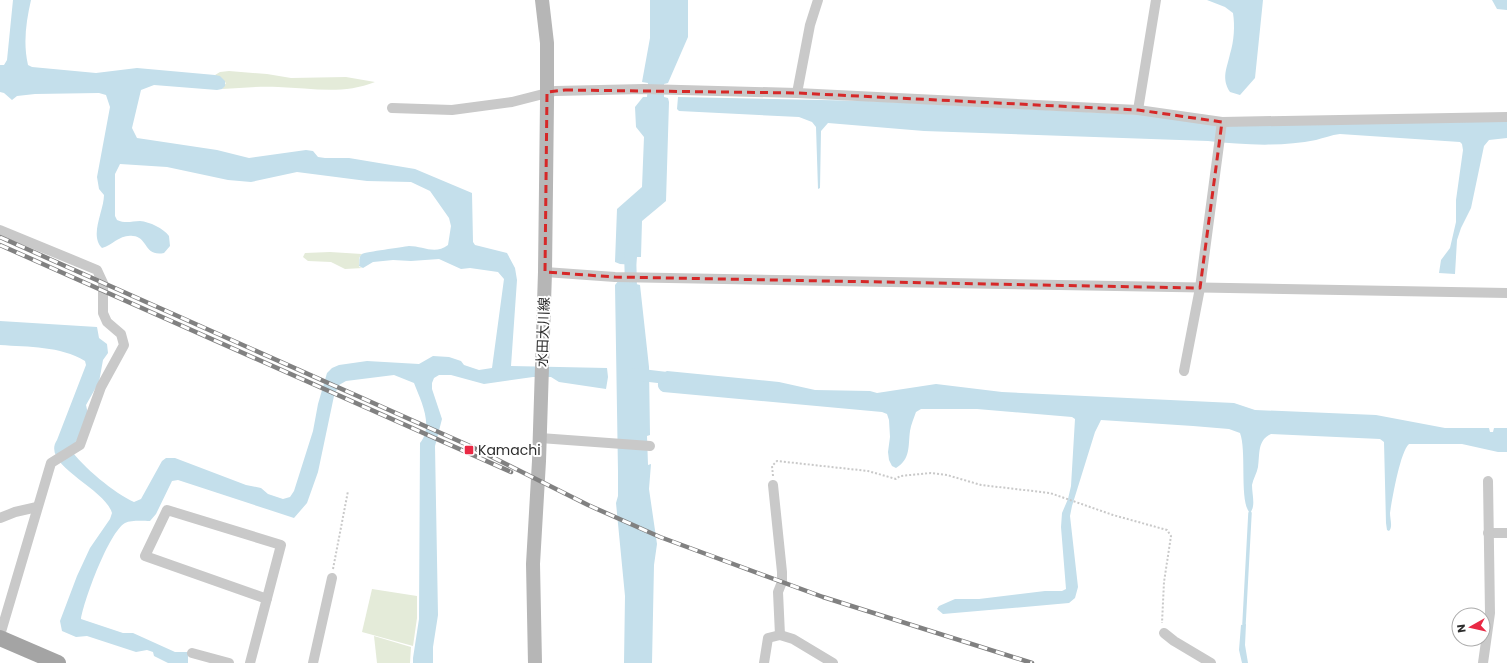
<svg xmlns="http://www.w3.org/2000/svg" width="1507" height="663" viewBox="0 0 1507 663" font-family="Poppins,'Noto Sans JP',sans-serif">
	<rect width="100%" height="100%" fill="#fff"/>
	<g fill="#e4ebd9">
		<path d="M 229,71 L 267,74 L 291,78 L 346,77 L 375,82 C 343,95 311,88 278,87 C 259,86 241,88 222,89 L 226,83 L 215,75 L 220,72 Z"/>
		<polygon points="330,252 362,254 359,258 359,267 363,268 345,269 331,262 308,261 303,257 305,253"/>
		<polygon points="372,589 417,596 417,618 413,646 362,632"/>
		<polygon points="374,636 411,647 410,663 377,663"/>
	</g>
	<g fill="#c4dfeb">
		<path d="M 13,0 L 31,0 C 26,22 23,43 28,65 L 32,67 L 96,73 L 137,68 L 215,75 L 220,76 L 225,81 L 225,86 L 222,89 L 217,90 L 154,85 L 141,90 L 132,128 L 137,138 L 217,150 L 249,158 L 306,150 L 313,151 L 318,157 L 325,158 L 349,158 L 415,169 L 472,193 L 473,242 L 475,245 L 507,253 L 515,268 L 517,280 L 511,366 L 607,368 L 608,377 L 606,389 L 559,382 L 551,377 L 533,377 L 484,384 L 451,375 L 439,375 L 434,378 L 432,383 L 432,389 L 442,419 L 435,446 L 438,615 L 433,647 L 433,663 L 413,663 L 413,658 L 419,619 L 420,443 C 434,426 421,401 414,383 L 394,375 L 346,381 L 339,385 L 334,396 L 318,472 L 307,503 L 294,518 L 178,480 L 172,481 L 156,514 L 150,521 C 143,521 131,520 125,523 C 109,532 84,600 81,619 L 123,633 L 133,633 L 175,652 L 188,652 L 188,663 L 168,663 L 154,656 L 153,652 L 147,650 L 136,652 L 87,636 L 76,637 L 62,631 L 60,621 L 77,576 L 90,548 L 110,519 L 112,513 C 105,488 40,465 57,440 L 86,365 L 85,361 C 60,346 29,347 0,345 L 0,321 L 97,327 L 99,338 L 107,344 L 108,353 L 103,360 L 99,382 L 86,405 L 88,414 L 78,439 L 70,449 C 82,466 115,494 134,502 L 141,499 L 162,461 L 166,458 L 175,458 L 246,485 L 261,488 L 268,494 L 283,499 L 290,497 L 294,491 L 313,431 L 318,404 L 327,373 L 332,368 L 339,365 L 367,361 L 419,364 L 433,356 L 449,357 L 461,361 L 464,365 L 479,370 L 492,368 L 504,279 L 498,272 L 470,268 L 461,269 L 439,259 L 411,261 L 393,260 L 373,262 L 363,268 L 359,266 C 360,262 358,257 362,254 C 366,252 402,247 409,246 C 423,246 435,255 448,245 L 451,226 L 449,218 L 430,191 L 411,182 L 367,181 L 297,172 L 251,182 L 228,180 L 167,167 L 120,164 L 115,174 L 115,216 L 117,220 C 126,224 132,221 140,221 C 150,222 163,228 169,236 L 170,246 L 164,253 C 144,257 148,237 133,236 C 120,234 113,245 102,248 C 89,235 104,211 104,195 L 99,189 L 97,177 L 110,107 L 106,95 L 99,93 L 35,94 L 17,96 L 12,100 L 4,93 L 0,92 L 0,65 L 4,65 L 7,60 Z"/>
		<polygon points="650,0 688,0 688,37 668,83 664,84 664,97 668,98 669,102 666,201 642,221 641,257 637,257 636,265 620,264 615,262 617,209 642,187 644,137 636,127 635,107 643,97 647,97 648,83 642,82 650,38"/>
		<path d="M 1207,0 L 1263,0 L 1255,78 L 1240,95 L 1230,92 C 1221,78 1227,68 1230,54 C 1234,41 1235,26 1233,13 L 1225,7 Z"/>
		<polygon points="1492,0 1507,0 1507,10 1497,9"/>
		<path d="M 678,97 L 868,101 L 1206,118 L 1507,121 L 1507,138 L 1489,140 L 1484,146 L 1471,208 L 1461,228 L 1457,240 L 1455,274 L 1439,273 L 1441,260 L 1450,248 L 1456,222 L 1456,200 L 1463,150 L 1462,144 L 1460,142 L 1340,134 C 1331,135 1324,138 1316,140 C 1281,147 1244,145 1208,141 L 924,131 L 828,123 L 821,131 L 820,188 L 818,189 L 816,127 L 812,122 L 799,117 L 679,111 L 677,109 Z"/>
		<polygon points="619,280 635,280 636,284 640,285 649,367 650,435 647,436 648,465 651,464 649,489 657,544 654,565 652,663 624,663 625,596 616,503 618,496 618,472 615,285"/>
		<path d="M 667,371 L 779,382 L 815,390 L 870,391 L 877,393 L 936,384 L 1002,392 L 1234,403 L 1255,410 L 1376,415 L 1445,428 L 1489,428 L 1490,432 L 1493,432 L 1494,428 L 1507,428 L 1507,452 L 1498,452 L 1462,444 L 1409,444 C 1400,452 1392,500 1390,513 C 1390,519 1393,527 1389,531 L 1387,530 L 1386,523 L 1384,442 L 1380,439 L 1271,434 C 1257,440 1260,455 1258,467 C 1257,473 1253,479 1252,485 C 1252,495 1256,506 1250,513 C 1239,502 1247,451 1240,433 L 1229,429 L 1193,426 L 1101,420 L 1095,432 L 1072,506 L 1070,516 L 1078,587 L 1075,598 L 1069,603 L 943,614 L 937,609 L 939,606 L 955,599 L 979,599 L 1045,591 L 1062,591 L 1066,589 L 1061,527 L 1062,513 L 1068,499 L 1071,486 L 1075,419 L 1072,417 L 977,409 L 921,409 L 916,412 C 914,418 911,424 910,431 C 908,446 911,459 896,468 L 892,466 L 889,460 L 888,452 L 890,437 L 889,420 L 887,414 L 882,412 L 663,392 C 655,388 658,381 661,374 Z"/>
		<polygon points="1246,624 1245,645 1248,663 1242,663 1239,650 1241,625"/>
	</g>
	<g fill="none" stroke-linecap="round" stroke-linejoin="round">
		<polyline stroke="#c4dfeb" stroke-width="3.5" points="1244,624 1250,513"/>
		<g stroke="#c4dfeb" stroke-width="12">
			<polyline points="630,249 631,288"/>
			<polyline points="633,374 675,379"/>
		</g>
		<g stroke="#c9c9c9" stroke-width="2" stroke-dasharray="2 2" stroke-linecap="butt">
			<polyline points="773,476 772,466 777,461 868,471 896,479 900,476 931,473 947,475 981,485 1050,493 1113,515 1167,530 1171,536 1164,582 1162,623"/>
			<polyline points="333,569 348,491"/>
		</g>
		<g stroke="#c9c9c9" stroke-width="10">
			<polyline points="797,93 810,25 818,0"/>
			<polyline points="392,108 452,110 512,102 555,91 644,89 797,93 1138,110 1222,122 1507,117"/>
			<polyline points="1138,110 1156,0"/>
			<polyline points="0,230 97,270 103,283 103,313 107,322 121,334 124,345 101,387 80,445 51,463 0,635"/>
			<polyline points="545,272 615,277 1507,293"/>
			<polyline points="1184,371 1200,288 1222,122"/>
			<polyline points="540,438 650,446"/>
			<polyline points="773,485 782,572 782,582 778,592 780,635"/>
			<polyline points="0,518 15,512 37,507"/>
			<polyline points="1488,533 1507,533"/>
			<polyline points="1164,633 1174,641 1211,663"/>
			<polyline points="192,653 229,663"/>
			<polyline points="250,663 281,545 167,510 145,556 267,599"/>
			<polyline points="313,663 332,578"/>
			<polyline points="764,663 768,638 780,635 793,639 833,663"/>
			<polyline points="1483,663 1490,613 1488,481"/>
		</g>
		<polyline stroke="#b6b6b6" stroke-width="14" points="535,663 533,564 539,461 545,272 547,101 547,43 542,0"/>
		<polyline stroke="#a4a4a4" stroke-width="16" points="0,638 58,663"/>
		<defs>
			<g id="rail">
				<polyline points="0,237 470,446 588,505 660,537 823,597 1032,663"/>
				<polyline points="0,245 511,472"/>
			</g>
		</defs>
		<use href="#rail" stroke="#818181" stroke-width="4.5"/>
		<use href="#rail" stroke="#fff" stroke-width="3" stroke-dasharray="9" stroke-linecap="butt"/>
	</g>
	<path fill="none" stroke="#d62828" stroke-width="3" stroke-dasharray="8 5" stroke-linejoin="round" d="M 565,90 L 797,93 L 1138,110 L 1222,122 L 1200,288 L 615,277 L 545,272 L 547,92 Z"/>
	<rect fill="#e92944" stroke="#fff" stroke-width="1.5" x="464" y="445" width="10" height="10" rx="2"/>
	<g text-anchor="middle" stroke-width="4" stroke-linejoin="round" paint-order="stroke">
		<g font-size="14" fill="#2c2c2c" stroke="#fff">
			<text transform="translate(543 332) rotate(-88)" y="5">水田大川線</text>
		</g>
		<g font-size="14" fill="#2c2c2c" stroke="#fff" text-anchor="start">
			<text x="478" y="455">Kamachi</text>
		</g>
	</g>
	<g transform="translate(1471 627) rotate(262)"><circle r="19" fill="#ffffff" stroke="#ababab"/>
	<path d="M0-3L7 15L0 10L-7 15Z" fill="#e92944"/>
	<text y="-6" font-size="11" font-weight="bold" text-anchor="middle" fill="#2c2c2c">N</text>
	</g>
</svg>
